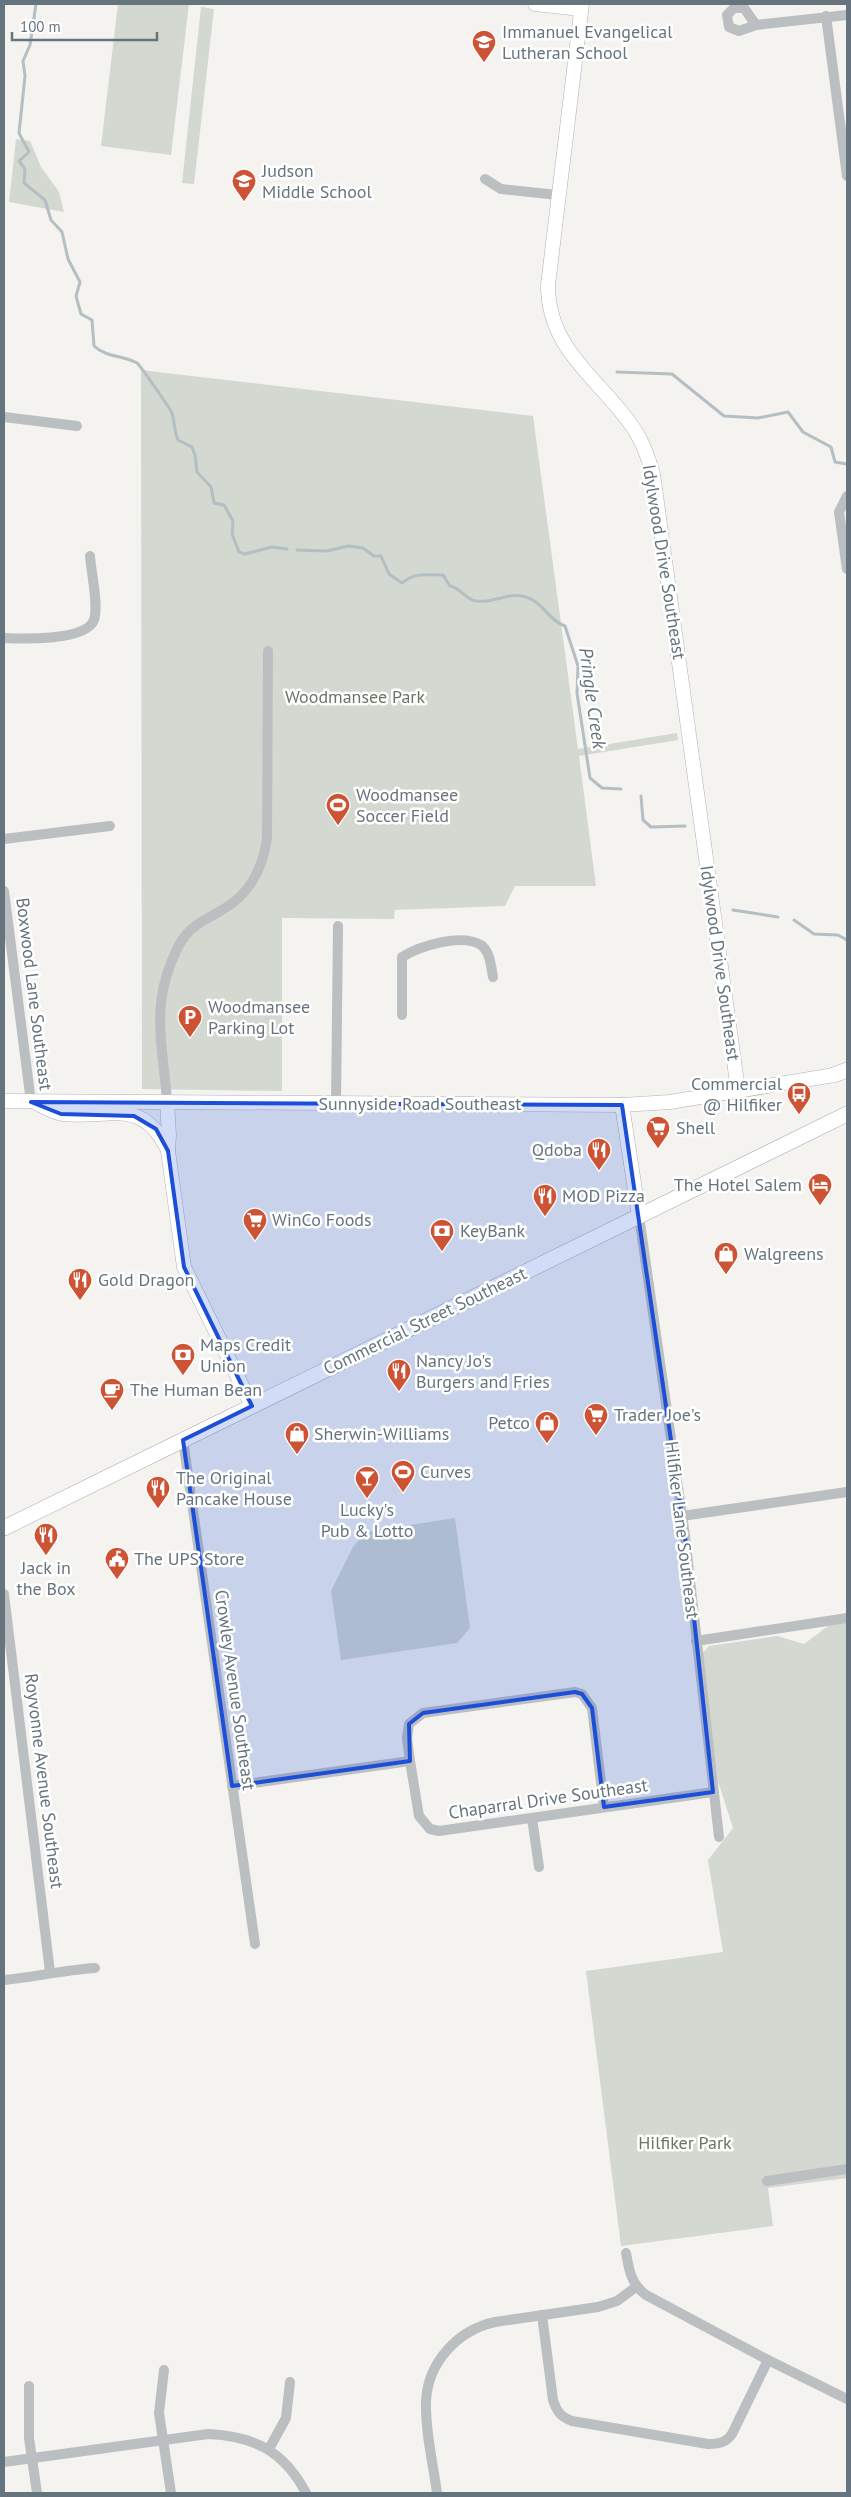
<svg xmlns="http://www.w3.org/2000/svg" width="851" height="2497" viewBox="0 0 851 2497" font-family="'PT Sans',sans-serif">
	<rect width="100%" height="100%" fill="#f4f3f0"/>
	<g fill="#d3d8d0">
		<polygon points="118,4 189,4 171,155 101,146"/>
		<polygon points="201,7 214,9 194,184 182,183"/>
		<polygon points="16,139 30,141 41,167 59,192 64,212 9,202"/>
		<polygon points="141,370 533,416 578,749 677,733 678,740 579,756 596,886 515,886 505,906 395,910 394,919 282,918 282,1091 142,1089"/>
		<polygon points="455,1518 470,1628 457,1643 341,1660 331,1591 353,1547 366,1532"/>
		<polygon points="847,1612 847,2178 768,2188 773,2226 621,2246 586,1971 723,1952 708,1860 733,1828 718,1781 702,1654 709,1646 777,1636 804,1644"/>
	</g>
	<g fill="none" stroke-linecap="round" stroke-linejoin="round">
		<g stroke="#b4bfc3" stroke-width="3">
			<path d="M 36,4 L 30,45 L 23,61 L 25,76 L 19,133 L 29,152 L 19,161 L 25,169 L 24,183 L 45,200 L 51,220 L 62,232 L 68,259 L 80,282 L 76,296 L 81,314 L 92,320 L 94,346 C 107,358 123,355 137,363 C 140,365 171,410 172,413 C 175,423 174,431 178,440 L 192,447 L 195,455 L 197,472 L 211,487 L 214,503 L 224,505 L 233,521 L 232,534 L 239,552 L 245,554 L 272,547 L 287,549"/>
			<polyline points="617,372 672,374 724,416 758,418 788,412 803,432 831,447 835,462 847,464"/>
			<path d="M 297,550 L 327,551 L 348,546 L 363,548 L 374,556 L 381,556 L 389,574 L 402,583 C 415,572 427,575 443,575 L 450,586 C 461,588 466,600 476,601 C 492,604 510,591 526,597 C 543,602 549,621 565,626 L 578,666 L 577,693 L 590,778 L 602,788 L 621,789"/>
			<polyline points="641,796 643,820 651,827 685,826"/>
			<polyline points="733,910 778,917"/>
			<polyline points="794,920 814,934 838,935 847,940"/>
		</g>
		<defs>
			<g id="secondary">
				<polyline points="535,4 581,9"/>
				<path d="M 582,4 L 548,285 C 548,353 603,380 636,432 C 644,445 649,460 653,474 L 738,1090"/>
				<polyline points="4,1101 622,1105 670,1102 834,1075"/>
				<polyline points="167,1102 169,1135 168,1151 184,1267 252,1406"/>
				<path d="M 38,1104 C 46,1108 55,1113 63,1114 C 111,1119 141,1096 168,1150"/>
				<polyline points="622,1105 639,1216"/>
			</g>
			<g id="primary">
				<polyline points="834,1075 847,1070"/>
				<polyline points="4,1528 847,1114"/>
			</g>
		</defs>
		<use href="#secondary" stroke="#aeb3b6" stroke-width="15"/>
		<use href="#primary" stroke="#afb3b6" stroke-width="16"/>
		<g stroke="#bbbfc2" stroke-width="10">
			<polyline points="826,16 847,176"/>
			<polyline points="756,25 744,8 734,8 727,15 729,27 739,31 756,25 847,15"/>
			<polyline points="485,179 501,189 558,195"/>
			<polyline points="4,417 77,426"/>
			<polyline points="847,496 839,512 847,569"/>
			<path d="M 4,638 C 23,639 86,641 94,620 C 99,605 91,572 90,556"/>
			<polyline points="4,839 110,826"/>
			<polyline points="4,891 31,1102"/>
			<path d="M 402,1015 L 402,957 C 420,946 461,933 481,945 C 490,951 491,967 493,977"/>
			<path d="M 167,1102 C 164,1052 151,1012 171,963 C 175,954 178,944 185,936 C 195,923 209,918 222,910 C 249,895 263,868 267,838 L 268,651"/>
			<polyline points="336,1103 338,926"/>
			<polyline points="639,1216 685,1536 719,1837"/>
			<polyline points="183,1440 255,1944"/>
			<polyline points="682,1516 847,1492"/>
			<polyline points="4,1594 50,1972"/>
			<polyline points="696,1641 847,1618"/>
			<polyline points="410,1761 407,1738 409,1724 423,1713 575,1692 582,1694 592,1708 604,1807"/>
			<polyline points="232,1786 410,1761 419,1816 430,1829 439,1831 713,1792"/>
			<polyline points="532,1818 539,1867"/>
			<path d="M 4,1980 C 35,1977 64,1970 95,1968"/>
			<polyline points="767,2181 847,2169"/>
			<path d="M 626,2253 C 629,2270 631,2284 646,2295 L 768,2360 L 847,2399"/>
			<path d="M 542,2315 L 553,2400 C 557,2412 561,2417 572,2421 L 708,2444 C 718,2444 726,2443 732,2434 L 768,2360"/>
			<polyline points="164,2370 159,2413 171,2493"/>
			<polyline points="29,2386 29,2438 37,2493"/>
			<polyline points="269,2449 286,2418 290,2382"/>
			<path d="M 4,2462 L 208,2434 C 254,2436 284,2451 306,2493"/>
			<path d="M 437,2493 C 433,2463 425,2431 426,2401 C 428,2362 458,2330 495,2322 L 598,2307 L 617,2301 L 636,2287"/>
		</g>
		<use href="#secondary" stroke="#fff" stroke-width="14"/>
		<use href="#primary" stroke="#fff" stroke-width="15"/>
	</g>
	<path fill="#1d4ed8" fill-opacity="0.2" stroke="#1d4ed8" stroke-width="4" stroke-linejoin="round" d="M 31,1102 L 622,1105 L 685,1536 L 713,1792 L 604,1807 L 592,1708 L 582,1694 L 575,1692 L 423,1713 L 409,1724 L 410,1761 L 232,1786 L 183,1440 L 252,1406 L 184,1267 L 168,1151 L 156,1129 L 134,1116 L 61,1114 Z"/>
	<defs>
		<symbol id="school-pin" viewBox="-11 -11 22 30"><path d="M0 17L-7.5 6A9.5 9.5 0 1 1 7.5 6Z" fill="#ce5335" stroke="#fff"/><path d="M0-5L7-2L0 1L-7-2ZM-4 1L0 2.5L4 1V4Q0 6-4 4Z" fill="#fff"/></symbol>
		<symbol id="stadium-pin" viewBox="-11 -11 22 30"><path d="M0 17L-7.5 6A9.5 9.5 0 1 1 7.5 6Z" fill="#ce5335" stroke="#fff"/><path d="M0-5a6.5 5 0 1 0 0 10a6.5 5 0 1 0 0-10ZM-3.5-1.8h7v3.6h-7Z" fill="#fff"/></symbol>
		<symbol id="parking-pin" viewBox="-11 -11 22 30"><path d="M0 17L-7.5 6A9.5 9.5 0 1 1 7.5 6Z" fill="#ce5335" stroke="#fff"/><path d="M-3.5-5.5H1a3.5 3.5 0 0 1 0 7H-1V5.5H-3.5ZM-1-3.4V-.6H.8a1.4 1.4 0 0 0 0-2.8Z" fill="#fff"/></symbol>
		<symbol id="bus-pin" viewBox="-11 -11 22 30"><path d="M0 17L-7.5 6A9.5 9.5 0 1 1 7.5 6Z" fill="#ce5335" stroke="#fff"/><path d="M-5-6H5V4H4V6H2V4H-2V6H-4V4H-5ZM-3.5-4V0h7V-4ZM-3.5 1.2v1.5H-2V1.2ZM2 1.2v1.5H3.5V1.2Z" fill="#fff"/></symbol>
		<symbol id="supermarket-pin" viewBox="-11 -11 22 30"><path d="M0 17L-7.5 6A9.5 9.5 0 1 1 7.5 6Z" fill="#ce5335" stroke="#fff"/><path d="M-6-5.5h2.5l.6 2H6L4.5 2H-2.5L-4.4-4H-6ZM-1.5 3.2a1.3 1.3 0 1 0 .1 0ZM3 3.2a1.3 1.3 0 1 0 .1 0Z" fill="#fff"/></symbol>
		<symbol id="restaurant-pin" viewBox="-11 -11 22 30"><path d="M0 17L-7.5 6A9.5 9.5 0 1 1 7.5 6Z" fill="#ce5335" stroke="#fff"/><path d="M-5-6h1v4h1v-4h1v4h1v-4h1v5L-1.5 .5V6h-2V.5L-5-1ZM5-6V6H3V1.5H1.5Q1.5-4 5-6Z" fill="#fff"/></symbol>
		<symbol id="hotel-pin" viewBox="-11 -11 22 30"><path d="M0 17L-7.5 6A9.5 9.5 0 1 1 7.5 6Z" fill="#ce5335" stroke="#fff"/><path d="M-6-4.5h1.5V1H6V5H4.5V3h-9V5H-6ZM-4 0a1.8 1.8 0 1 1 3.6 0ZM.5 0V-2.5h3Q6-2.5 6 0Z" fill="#fff"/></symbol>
		<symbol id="bank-pin" viewBox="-11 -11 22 30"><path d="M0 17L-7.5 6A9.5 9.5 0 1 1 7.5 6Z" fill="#ce5335" stroke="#fff"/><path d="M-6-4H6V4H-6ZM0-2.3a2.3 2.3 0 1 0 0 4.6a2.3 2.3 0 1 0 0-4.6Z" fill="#fff"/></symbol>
		<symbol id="shop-pin" viewBox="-11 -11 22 30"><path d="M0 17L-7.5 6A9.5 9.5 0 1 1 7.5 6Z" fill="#ce5335" stroke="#fff"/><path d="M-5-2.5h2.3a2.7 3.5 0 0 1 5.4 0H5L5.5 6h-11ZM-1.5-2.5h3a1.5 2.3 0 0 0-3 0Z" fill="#fff"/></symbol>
		<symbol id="cafe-pin" viewBox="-11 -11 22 30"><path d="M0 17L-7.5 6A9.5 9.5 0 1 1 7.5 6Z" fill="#ce5335" stroke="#fff"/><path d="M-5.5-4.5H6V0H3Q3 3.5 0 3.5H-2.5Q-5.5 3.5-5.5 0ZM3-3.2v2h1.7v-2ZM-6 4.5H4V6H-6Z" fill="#fff"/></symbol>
		<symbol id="bar-pin" viewBox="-11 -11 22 30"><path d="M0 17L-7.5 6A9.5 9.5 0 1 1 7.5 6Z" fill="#ce5335" stroke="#fff"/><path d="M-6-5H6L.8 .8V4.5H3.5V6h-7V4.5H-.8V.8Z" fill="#fff"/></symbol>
		<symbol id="civic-pin" viewBox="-11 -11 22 30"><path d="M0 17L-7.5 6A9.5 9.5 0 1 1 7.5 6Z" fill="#ce5335" stroke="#fff"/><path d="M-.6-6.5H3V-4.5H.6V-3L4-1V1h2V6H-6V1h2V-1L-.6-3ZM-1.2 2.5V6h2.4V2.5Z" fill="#fff"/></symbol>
	</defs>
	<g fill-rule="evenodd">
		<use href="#school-pin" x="470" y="28" width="28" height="38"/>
		<use href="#school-pin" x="230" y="167" width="28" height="38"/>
		<use href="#stadium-pin" x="324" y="791" width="28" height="38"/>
		<use href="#parking-pin" x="176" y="1003" width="28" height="38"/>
		<use href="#bus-pin" x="785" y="1080" width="28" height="38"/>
		<use href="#supermarket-pin" x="644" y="1114" width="28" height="38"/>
		<use href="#restaurant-pin" x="585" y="1136" width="28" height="38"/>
		<use href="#hotel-pin" x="806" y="1171" width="28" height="38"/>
		<use href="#restaurant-pin" x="531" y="1182" width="28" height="38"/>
		<use href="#supermarket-pin" x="241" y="1206" width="28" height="38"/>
		<use href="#bank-pin" x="428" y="1217" width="28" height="38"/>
		<use href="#shop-pin" x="712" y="1240" width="28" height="38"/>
		<use href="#restaurant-pin" x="66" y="1266" width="28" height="38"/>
		<use href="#bank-pin" x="169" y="1341" width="28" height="38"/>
		<use href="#restaurant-pin" x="385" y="1357" width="28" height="38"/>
		<use href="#cafe-pin" x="98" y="1376" width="28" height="38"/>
		<use href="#supermarket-pin" x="582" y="1401" width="28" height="38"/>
		<use href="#shop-pin" x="533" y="1409" width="28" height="38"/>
		<use href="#shop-pin" x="283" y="1420" width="28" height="38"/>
		<use href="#stadium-pin" x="389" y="1458" width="28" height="38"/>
		<use href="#bar-pin" x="353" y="1464" width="28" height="38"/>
		<use href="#restaurant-pin" x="144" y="1474" width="28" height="38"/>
		<use href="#restaurant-pin" x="32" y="1521" width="28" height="38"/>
		<use href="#civic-pin" x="103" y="1545" width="28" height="38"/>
	</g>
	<g text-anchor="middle" stroke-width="5" stroke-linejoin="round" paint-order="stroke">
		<g font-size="18" fill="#66747e" stroke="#fff" text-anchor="start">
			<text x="502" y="38">Immanuel Evangelical<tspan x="502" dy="21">Lutheran School</tspan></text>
			<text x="262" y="177">Judson<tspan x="262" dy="21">Middle School</tspan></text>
			<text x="356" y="801">Woodmansee<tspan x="356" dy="21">Soccer Field</tspan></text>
			<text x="208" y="1013">Woodmansee<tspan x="208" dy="21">Parking Lot</tspan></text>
			<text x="782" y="1090" text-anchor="end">Commercial<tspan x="782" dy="21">@ Hilfiker</tspan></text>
			<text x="676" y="1134">Shell</text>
			<text x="582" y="1156" text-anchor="end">Qdoba</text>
			<text x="802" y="1191" text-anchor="end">The Hotel Salem</text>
			<text x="562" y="1202">MOD Pizza</text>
			<text x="272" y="1226">WinCo Foods</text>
			<text x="460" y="1237">KeyBank</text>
			<text x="744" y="1260">Walgreens</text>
			<text x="98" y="1286">Gold Dragon</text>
			<text x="200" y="1351">Maps Credit<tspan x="200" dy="21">Union</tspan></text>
			<text x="416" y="1367">Nancy Jo's<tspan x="416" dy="21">Burgers and Fries</tspan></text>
			<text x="130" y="1396">The Human Bean</text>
			<text x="614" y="1421">Trader Joe's</text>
			<text x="530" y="1429" text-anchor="end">Petco</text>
			<text x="314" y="1440">Sherwin-Williams</text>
			<text x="420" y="1478">Curves</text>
			<text x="176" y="1484">The Original<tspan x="176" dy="21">Pancake House</tspan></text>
			<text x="367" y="1516" text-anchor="middle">Lucky's<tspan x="367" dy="21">Pub &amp; Lotto</tspan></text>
			<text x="134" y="1565">The UPS Store</text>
			<text x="46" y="1574" text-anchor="middle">Jack in<tspan x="46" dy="21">the Box</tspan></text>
		</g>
		<g font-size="18" fill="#66747e" stroke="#fff">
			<text transform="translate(664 562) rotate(81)" y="6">Idylwood Drive Southeast</text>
			<text transform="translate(720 963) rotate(82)" y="6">Idylwood Drive Southeast</text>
			<text transform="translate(34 994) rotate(83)" y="6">Boxwood Lane Southeast</text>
			<text x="420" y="1110">Sunnyside Road Southeast</text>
			<text transform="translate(425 1321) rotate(-26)" y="6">Commercial Street Southeast</text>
			<text transform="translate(682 1530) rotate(83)" y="6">Hilfiker Lane Southeast</text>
			<text transform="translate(235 1690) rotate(82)" y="6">Crowley Avenue Southeast</text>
			<text transform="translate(44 1781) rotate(83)" y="6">Royvonne Avenue Southeast</text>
			<text transform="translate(548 1799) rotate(-8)" y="6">Chaparral Drive Southeast</text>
		</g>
		<g font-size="18" fill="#687664" stroke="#fff">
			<text x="355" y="703">Woodmansee Park</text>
			<text x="685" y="2149">Hilfiker Park</text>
		</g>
		<g font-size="19" font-style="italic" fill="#62757b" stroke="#fff">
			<text transform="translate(593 698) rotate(82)" y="7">Pringle Creek</text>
		</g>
	</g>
	<rect width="851" height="2497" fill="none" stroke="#66747e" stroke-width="10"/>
	<path d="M12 32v8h145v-8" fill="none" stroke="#66747e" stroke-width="2.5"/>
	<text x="20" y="32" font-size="15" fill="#66747e" stroke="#ffffff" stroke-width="4" paint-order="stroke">100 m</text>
</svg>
